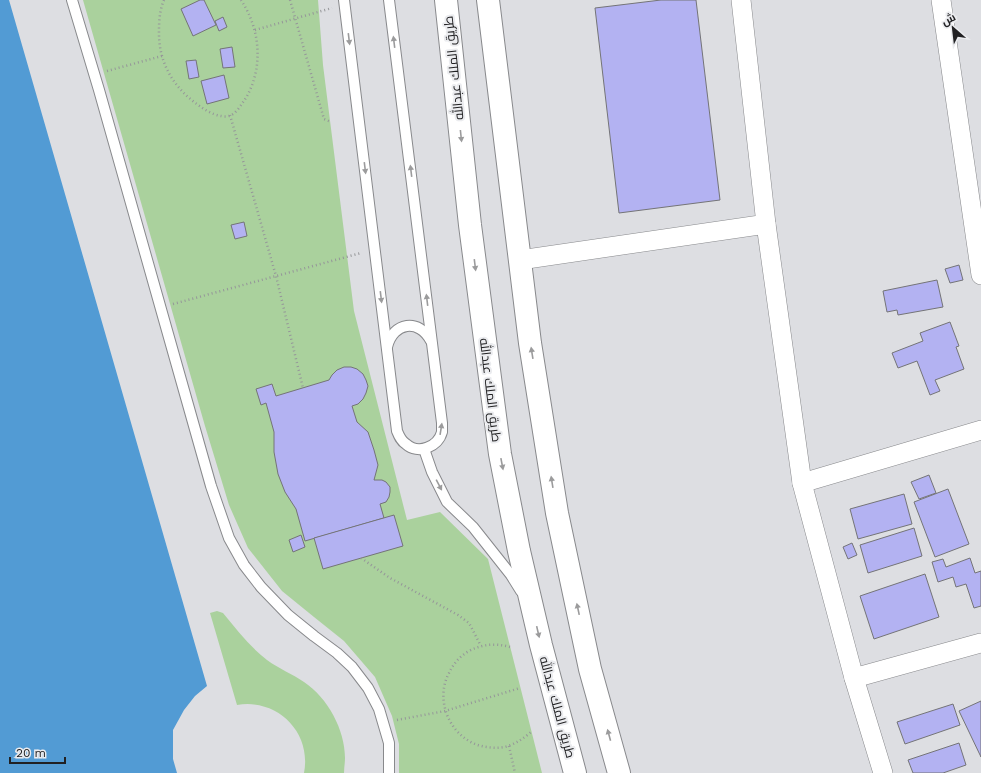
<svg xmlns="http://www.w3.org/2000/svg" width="981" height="773" viewBox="0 0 981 773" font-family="'Work Sans',Cairo,sans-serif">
	<rect width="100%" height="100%" fill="#dddee2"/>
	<g fill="#aad19d">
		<polygon points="83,0 318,0 323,65 354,311 407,520 440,512 488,559 542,773 399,773 399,744 392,716 375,677 344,641 314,617 282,591 248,548 229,505 205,426"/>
		<path d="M 217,611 L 223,613 C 237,630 250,647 267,660 C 279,669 293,674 304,682 C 328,698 345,730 345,758 C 345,763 344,768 344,773 L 304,773 C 312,732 277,698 237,705 L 210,613 Z"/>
	</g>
	<polygon fill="#529bd4" points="0,0 9,0 207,686 195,696 184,710 173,730 173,759 177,773 0,773"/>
	<g fill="#b3b2f2" stroke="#747477">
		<polygon points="200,0 204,0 216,25 193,36 181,9"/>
		<polygon points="661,0 696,0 720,200 619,213 595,8"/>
		<polygon points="223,17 227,27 219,31 215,21"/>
		<polygon points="232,47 235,67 223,68 220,49"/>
		<polygon points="196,60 199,77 189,79 186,61"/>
		<polygon points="224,75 229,98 207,104 201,81"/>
		<polygon points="244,222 247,236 235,239 231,225"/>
		<polygon points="959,265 963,280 950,283 945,269"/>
		<polygon points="937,280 943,307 898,315 897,310 887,312 883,291"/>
		<polygon points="950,322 959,346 956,347 964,369 935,380 940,391 930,395 917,361 898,368 892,353 923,341 920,333"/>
		<polygon points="344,367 351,367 357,369 363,374 366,380 368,386 366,393 363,399 358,404 352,406 357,422 368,432 374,450 378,465 374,480 382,480 386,482 390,487 390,492 389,497 386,502 380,504 384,518 305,541 296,509 285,492 278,474 274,452 274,432 266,403 261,405 256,389 272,384 276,396 329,380 332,375 337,370"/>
		<polygon points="929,475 936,493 919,499 911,482"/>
		<polygon points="948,489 969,544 935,557 914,502"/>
		<polygon points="904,494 912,524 858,539 850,509"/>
		<polygon points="394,515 403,546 323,569 314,538"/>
		<polygon points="914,528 922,556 868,573 860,545"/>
		<polygon points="301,535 305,547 293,552 289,540"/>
		<polygon points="852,543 857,555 848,559 843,547"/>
		<polygon points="970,558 975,573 981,571 981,606 974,608 966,584 956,587 953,577 938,582 932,562 943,559 946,567"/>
		<polygon points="925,574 939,617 874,639 860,596"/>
		<polygon points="981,701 981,757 959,711"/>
		<polygon points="953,704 960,725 905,744 897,722"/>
		<polygon points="959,743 966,765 943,773 913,773 908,760"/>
	</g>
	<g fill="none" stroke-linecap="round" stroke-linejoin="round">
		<defs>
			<g id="service">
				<polyline points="72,0 99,90 211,486 229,538 244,565 261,587 288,615 314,636 337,653 352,667 368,688 379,709 389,743 389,773"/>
				<path d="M 344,0 L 397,431 C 399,436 401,441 406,444 C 418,455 438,447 442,432 C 442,429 442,425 442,423 L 389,0"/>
				<path d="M 387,347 C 393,322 419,318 431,341"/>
				<polyline points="424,449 432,472 447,502 473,527 511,575 521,591"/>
			</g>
			<g id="minor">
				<polyline points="741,0 766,224 802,483 854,678 883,773"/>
				<polyline points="941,0 981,275"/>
				<polyline points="520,260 766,224"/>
				<polyline points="802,483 981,430"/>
				<polyline points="854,678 981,643"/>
			</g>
			<g id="tertiary">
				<polyline points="446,0 470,225 500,454 519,551 541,645 575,773"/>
				<polyline points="488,0 530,343 557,513 590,669 619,773"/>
			</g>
		</defs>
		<use href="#service" stroke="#88898c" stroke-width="12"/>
		<use href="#minor" stroke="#88898c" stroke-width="20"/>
		<use href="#tertiary" stroke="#88898c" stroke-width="24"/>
		<g stroke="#959699" stroke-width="2.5" stroke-dasharray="1 3" stroke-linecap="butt">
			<path d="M 164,0 C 160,9 159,20 159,30 C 158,63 174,89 201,107 C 208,112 220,118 229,116 C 236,114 240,106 244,101 C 264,70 261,30 241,0"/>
			<polyline points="290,0 324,119 331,122"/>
			<polyline points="255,30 332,8"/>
			<polyline points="107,71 162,56"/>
			<polyline points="230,115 276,276 303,388"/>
			<polyline points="173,304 361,253"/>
			<polyline points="361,558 390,578 458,615 469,623 481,646"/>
			<path d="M 510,647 C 496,643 482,644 469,651 C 460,656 453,664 449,673 C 433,703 453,743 487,747 C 493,748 499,748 505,747 C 515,744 523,739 531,732"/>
			<polyline points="397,720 445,711 520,688"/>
			<polyline points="509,746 515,773"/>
		</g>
		<use href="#service" stroke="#fff" stroke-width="10"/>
		<use href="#minor" stroke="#fff" stroke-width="19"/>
		<use href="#tertiary" stroke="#fff" stroke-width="22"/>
	</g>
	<defs><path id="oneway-solid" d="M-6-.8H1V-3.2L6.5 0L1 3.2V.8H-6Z"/></defs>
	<g fill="#9b9b9c">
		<use href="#oneway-solid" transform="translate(349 39) rotate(83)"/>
		<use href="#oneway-solid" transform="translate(394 42) rotate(-97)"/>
		<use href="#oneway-solid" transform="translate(461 136) rotate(84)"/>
		<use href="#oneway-solid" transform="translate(365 168) rotate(83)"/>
		<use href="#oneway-solid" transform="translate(411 171) rotate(-97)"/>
		<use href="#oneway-solid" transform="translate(475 265) rotate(83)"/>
		<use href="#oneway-solid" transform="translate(381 297) rotate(83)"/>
		<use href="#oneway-solid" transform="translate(427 300) rotate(-97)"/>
		<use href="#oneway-solid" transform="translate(532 353) rotate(-99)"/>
		<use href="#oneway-solid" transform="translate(441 429) rotate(-81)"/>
		<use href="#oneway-solid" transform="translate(502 464) rotate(79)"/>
		<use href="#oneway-solid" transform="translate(552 482) rotate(-99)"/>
		<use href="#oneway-solid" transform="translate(439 485) rotate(62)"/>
		<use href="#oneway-solid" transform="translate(578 609) rotate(-102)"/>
		<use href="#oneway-solid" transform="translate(538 632) rotate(77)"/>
		<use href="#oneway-solid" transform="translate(609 735) rotate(-105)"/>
	</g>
	<g text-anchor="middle" stroke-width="4" stroke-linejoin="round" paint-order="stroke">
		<g font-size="13" fill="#212123" stroke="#ebecef">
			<text transform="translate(453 68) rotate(-96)" y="5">طريق الملك عبدالله</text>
			<text transform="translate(491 390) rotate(83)" y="5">طريق الملك عبدالله</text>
			<text transform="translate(558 707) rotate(75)" y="5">طريق الملك عبدالله</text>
		</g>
	</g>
	<g transform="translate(953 28) rotate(332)" stroke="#ebecef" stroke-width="3" paint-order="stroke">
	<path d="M0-3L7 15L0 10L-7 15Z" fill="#212123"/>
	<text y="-6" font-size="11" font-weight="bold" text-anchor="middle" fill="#212123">ش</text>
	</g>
	<path d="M10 757v6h55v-6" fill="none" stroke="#212123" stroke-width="2"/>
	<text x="16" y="757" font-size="12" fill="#212123" stroke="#ebecef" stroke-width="3" paint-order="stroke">20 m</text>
</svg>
